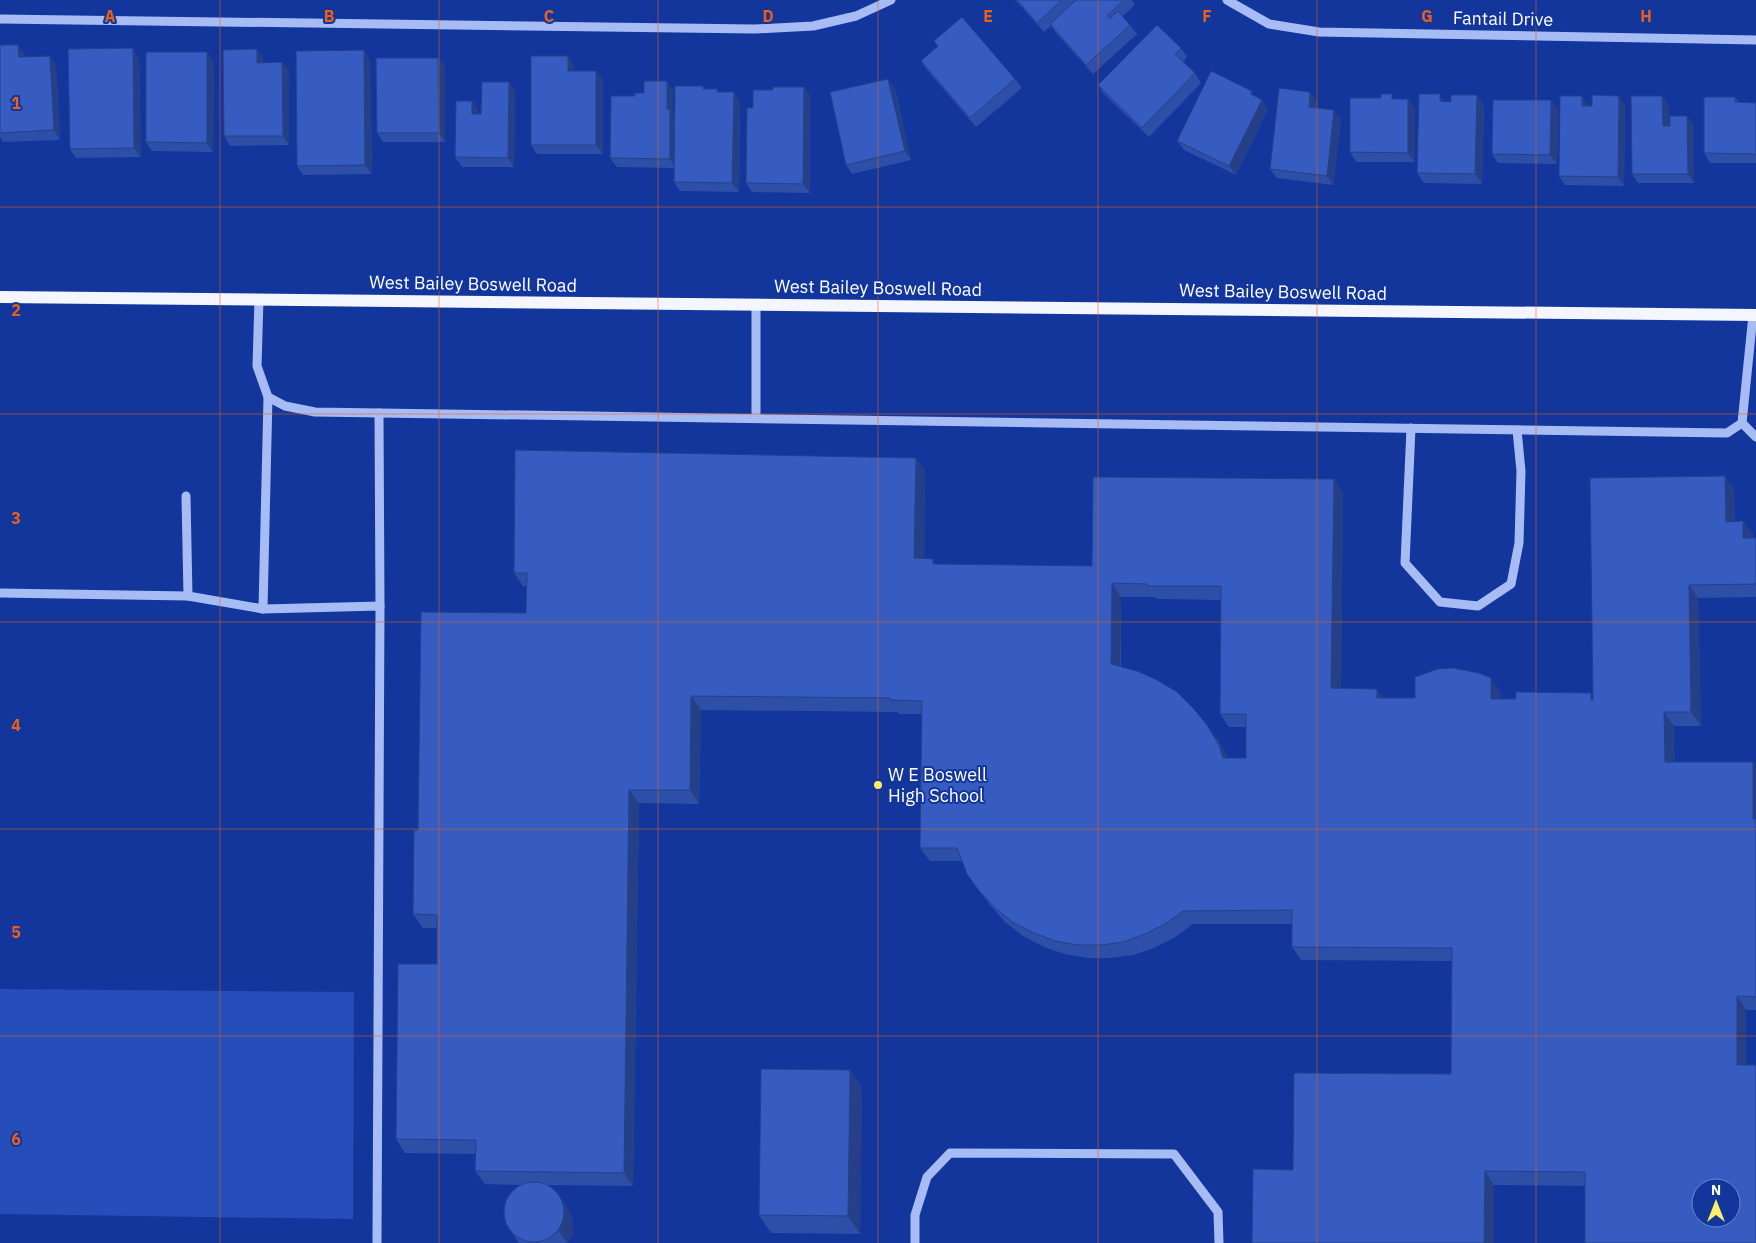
<svg xmlns="http://www.w3.org/2000/svg" width="1756" height="1243" viewBox="0 0 1756 1243" font-family="'IBM Plex Sans',sans-serif">
	<rect width="100%" height="100%" fill="#12369c"/>
	<polygon fill="#254eba" points="0,989 354,992 353,1219 0,1214"/>
	<g fill="none" stroke-linecap="round" stroke-linejoin="round">
		<g stroke="#a7bcf4" stroke-width="9">
			<polyline points="1227,0 1269,24 1319,32 1756,40"/>
			<polyline points="0,19 755,29 813,26 856,16 891,0"/>
			<polyline points="756,304 756,418"/>
			<polyline points="268,397 285,406 315,412 1727,433 1742,423 1753,315"/>
			<polyline points="379,413 380,606"/>
			<polyline points="1742,423 1756,437"/>
			<polyline points="1411,428 1405,563 1440,602 1478,606 1511,584 1519,543 1521,471 1517,430"/>
			<polyline points="186,496 188,596"/>
			<polyline points="0,593 188,596 263,609 268,397 257,366 259,299"/>
			<polyline points="263,609 380,606 377,1243"/>
			<polyline points="915,1243 915,1215 927,1177 950,1153 1174,1154 1218,1212 1219,1243"/>
		</g>
		<polyline stroke="#f4f6ff" stroke-width="12" points="0,297 1756,315"/>
	</g>
	<g fill="#2e4fa7" fill-rule="evenodd">
		<polygon points="1015,0 1132,0 1135,5 1123,16 1137,34 1093,74 1056,33 1051,26 1044,32"/>
		<polygon points="934,41 1015,79 1022,88 976,127 927,70 921,61 938,46"/>
		<polygon points="0,45 25,54 25,57 56,65 60,140 3,142 0,137"/>
		<polygon points="1181,48 1187,57 1183,62 1195,73 1201,83 1149,137 1104,94 1098,85"/>
		<polygon points="257,49 263,59 263,63 289,71 289,145 230,146 224,136"/>
		<polygon points="139,58 141,157 76,158 70,149"/>
		<polygon points="438,58 445,67 445,142 383,142 377,133"/>
		<polygon points="370,60 372,174 303,175 297,166"/>
		<polygon points="214,62 213,152 152,151 146,142"/>
		<polygon points="574,65 574,71 596,71 603,80 603,154 537,154 531,145"/>
		<polygon points="703,86 705,89 717,89 719,92 740,101 739,192 680,191 674,182 674,168 617,167 610,158 635,96 644,93 673,90 673,114 675,116"/>
		<polygon points="804,87 810,96 810,193 752,192 746,183 773,90"/>
		<polygon points="895,88 911,160 852,174 846,165"/>
		<polygon points="515,91 514,167 462,167 455,157 472,101 478,110 478,114 481,114"/>
		<polygon points="1310,92 1317,101 1316,108 1341,119 1333,185 1277,178 1270,169"/>
		<polygon points="1662,96 1669,106 1669,126 1687,116 1694,125 1694,183 1638,183 1632,174"/>
		<polygon points="1256,97 1268,109 1236,175 1184,150 1177,141"/>
		<polygon points="1735,97 1738,102 1756,103 1756,163 1710,163 1704,153"/>
		<polygon points="1396,99 1408,99 1415,108 1415,162 1356,162 1350,152"/>
		<polygon points="1551,100 1558,109 1557,164 1498,163 1492,154"/>
		<polygon points="1445,101 1484,105 1482,184 1424,183 1417,173"/>
		<polygon points="1625,105 1624,186 1565,185 1559,176 1589,106"/>
		<path d="M 916,458 L 925,472 L 924,559 L 936,564 L 1092,566 L 1334,479 L 1343,493 L 1341,688 L 1383,698 L 1415,698 L 1500,692 L 1500,699 L 1593,696 L 1734,489 L 1735,521 L 1743,521 L 1753,535 L 1753,538 L 1756,538 L 1756,597 L 1698,598 L 1701,726 L 1674,726 L 1674,762 L 1753,762 L 1756,766 L 1756,1010 L 1746,1010 L 1746,1065 L 1585,1186 L 1494,1185 L 1494,1243 L 1252,1243 L 1293,1170 L 1451,1074 L 1452,961 L 1301,960 L 1292,947 L 1292,924 L 1193,924 L 1174,938 L 1154,948 L 1133,955 L 1110,958 L 1087,958 L 1065,954 L 1044,947 L 1023,936 L 1005,922 L 990,905 L 967,874 L 962,861 L 930,861 L 920,848 L 922,714 L 899,714 L 898,712 L 701,710 L 699,804 L 639,803 L 633,1186 L 548,1185 L 568,1209 L 572,1218 L 573,1227 L 572,1235 L 567,1243 L 519,1243 L 506,1224 L 520,1185 L 485,1184 L 475,1171 L 476,1154 L 405,1153 L 396,1139 L 437,964 L 437,928 L 423,928 L 413,914 L 418,830 L 526,613 L 527,586 L 523,586 L 514,573 ZM 1121,597 L 1155,597 L 1157,599 L 1221,600 L 1220,714 L 1229,727 L 1246,727 L 1246,758 L 1228,758 L 1217,738 L 1121,667 Z"/>
		<polygon points="850,1070 862,1088 860,1234 771,1233 759,1215"/>
	</g>
	<g fill="#264088">
		<polygon points="18,45 25,54 25,66 19,57"/>
		<polygon points="133,48 139,58 141,157 134,148"/>
		<polygon points="257,49 263,59 263,72 257,63"/>
		<polygon points="364,50 370,60 372,174 365,165"/>
		<polygon points="207,52 214,62 213,152 207,143"/>
		<polygon points="50,56 56,65 60,140 54,130"/>
		<polygon points="568,56 574,65 574,80 568,71"/>
		<polygon points="438,58 445,67 445,142 439,133"/>
		<polygon points="282,62 289,71 289,145 283,136"/>
		<polygon points="596,71 603,80 603,154 596,145"/>
		<polygon points="888,79 895,88 911,160 905,151"/>
		<polygon points="667,81 673,90 673,114 677,119 676,168 670,159 667,109"/>
		<polygon points="509,82 515,91 514,167 508,158"/>
		<polygon points="804,87 810,96 810,193 803,184"/>
		<polygon points="734,92 740,101 739,192 732,183"/>
		<polygon points="1310,92 1317,101 1315,116 1309,107"/>
		<polygon points="1440,94 1446,104 1440,101"/>
		<polygon points="1477,95 1484,105 1482,184 1475,174"/>
		<polygon points="1582,96 1589,106 1582,106"/>
		<polygon points="1619,96 1625,105 1624,186 1618,177"/>
		<polygon points="1662,96 1669,106 1669,135 1663,126"/>
		<polygon points="1408,99 1415,108 1415,162 1408,153"/>
		<polygon points="1262,100 1268,109 1236,175 1229,166"/>
		<polygon points="1551,100 1558,109 1557,164 1550,155"/>
		<polygon points="472,101 478,110 478,124 472,114"/>
		<polygon points="1334,110 1341,119 1333,185 1327,176"/>
		<polygon points="1687,116 1694,125 1694,183 1688,174"/>
		<polygon points="916,458 925,472 924,572 914,558"/>
		<polygon points="1725,476 1734,489 1735,535 1726,522"/>
		<polygon points="1334,479 1343,493 1341,702 1331,688"/>
		<polygon points="1743,521 1753,535 1753,552 1743,538"/>
		<polygon points="1112,583 1121,597 1120,678 1111,664"/>
		<polygon points="1689,585 1698,598 1701,726 1691,712"/>
		<polygon points="1491,678 1500,692 1500,713 1491,699"/>
		<polygon points="1377,689 1386,702 1377,698"/>
		<polygon points="1591,693 1601,706 1591,700"/>
		<polygon points="691,696 701,710 699,804 690,790"/>
		<polygon points="1664,712 1674,726 1675,775 1665,762"/>
		<polygon points="1207,725 1217,738 1228,758 1223,758"/>
		<polygon points="1753,762 1756,766 1756,824 1753,819"/>
		<polygon points="629,790 639,803 633,1186 624,1173"/>
		<polygon points="1737,996 1746,1010 1746,1078 1737,1065"/>
		<polygon points="850,1070 862,1088 860,1234 848,1216"/>
		<polygon points="1485,1171 1494,1185 1494,1243 1484,1243"/>
		<polygon points="559,1195 568,1209 572,1218 573,1227 572,1235 567,1243 558,1230"/>
	</g>
	<g fill="#365cc2" stroke="#264088" fill-rule="evenodd">
		<polygon points="1017,0 1062,0 1037,23"/>
		<polygon points="1076,0 1124,0 1107,16 1110,19 1118,11 1130,25 1086,65 1050,24"/>
		<polygon points="962,17 1015,79 970,118 921,61 938,46 934,41"/>
		<polygon points="1157,25 1181,48 1175,54 1195,73 1142,128 1098,85"/>
		<polygon points="0,45 18,45 19,57 50,56 54,130 0,133"/>
		<polygon points="133,48 134,148 70,149 68,49"/>
		<polygon points="257,49 257,63 282,62 283,136 224,136 223,50"/>
		<polygon points="364,50 365,165 297,166 296,51"/>
		<polygon points="146,52 207,52 207,143 146,142"/>
		<polygon points="531,56 568,56 568,71 596,71 596,145 531,145"/>
		<polygon points="376,58 438,58 439,133 377,133"/>
		<polygon points="1211,71 1252,91 1251,94 1262,100 1229,166 1177,141"/>
		<polygon points="888,79 905,151 846,165 830,92"/>
		<polygon points="644,81 667,81 667,109 670,110 670,159 610,158 611,96 635,96 635,93 644,93"/>
		<polygon points="482,82 509,82 508,158 455,157 456,101 472,101 472,114 481,114"/>
		<polygon points="675,86 703,86 703,89 717,89 717,92 734,92 732,183 674,182"/>
		<polygon points="773,87 804,87 803,184 746,183 747,108 753,108 753,90 773,90"/>
		<polygon points="1279,88 1310,92 1309,107 1334,110 1327,176 1270,169"/>
		<polygon points="1381,94 1392,94 1392,99 1408,99 1408,153 1350,152 1350,98 1381,98"/>
		<polygon points="1419,94 1440,94 1440,101 1451,102 1451,95 1477,95 1475,174 1417,173"/>
		<polygon points="1592,95 1619,96 1618,177 1559,176 1560,96 1582,96 1582,106 1592,106"/>
		<polygon points="1631,96 1662,96 1663,126 1670,126 1670,116 1687,116 1688,174 1632,174"/>
		<polygon points="1704,97 1735,97 1735,102 1756,103 1756,154 1704,153"/>
		<polygon points="1493,100 1551,100 1550,155 1492,154"/>
		<path d="M 515,450 L 916,458 L 914,558 L 933,559 L 933,564 L 1092,566 L 1093,477 L 1334,479 L 1331,688 L 1377,689 L 1377,698 L 1415,698 L 1415,677 L 1438,669 L 1453,668 L 1479,673 L 1491,678 L 1491,699 L 1516,699 L 1516,692 L 1591,693 L 1591,700 L 1593,700 L 1590,478 L 1725,476 L 1726,522 L 1743,521 L 1743,538 L 1756,538 L 1756,584 L 1689,585 L 1691,712 L 1664,712 L 1665,762 L 1753,762 L 1753,819 L 1756,819 L 1756,997 L 1737,996 L 1737,1065 L 1756,1065 L 1756,1243 L 1585,1243 L 1585,1172 L 1485,1171 L 1484,1243 L 1252,1243 L 1253,1169 L 1293,1170 L 1294,1073 L 1451,1074 L 1452,948 L 1292,947 L 1292,910 L 1183,911 L 1165,924 L 1145,934 L 1123,942 L 1101,945 L 1078,945 L 1055,941 L 1034,933 L 1014,923 L 996,909 L 980,892 L 967,874 L 957,848 L 920,848 L 922,701 L 890,700 L 890,698 L 691,696 L 690,790 L 629,790 L 624,1173 L 475,1171 L 476,1140 L 396,1139 L 398,964 L 437,964 L 437,915 L 413,914 L 414,830 L 418,830 L 421,612 L 526,613 L 527,573 L 514,573 ZM 1112,583 L 1147,584 L 1147,586 L 1221,586 L 1220,714 L 1246,714 L 1246,758 L 1223,758 L 1219,745 L 1207,725 L 1193,708 L 1177,692 L 1157,680 L 1137,671 L 1111,664 ZM 1701,1188 L 1731,1188 L 1731,1218 L 1701,1218 Z"/>
		<polygon points="761,1069 850,1070 848,1216 759,1215"/>
		<circle cx="534" cy="1212" r="30"/>
	</g>
	<path fill="none" stroke="#e96118" stroke-width="1" stroke-opacity="0.55" d="M 220,0 L 220,1243M 439,0 L 439,1243M 658,0 L 658,1243M 878,0 L 878,1243M 1098,0 L 1098,1243M 1317,0 L 1317,1243M 1536,0 L 1536,1243M 0,207 L 1756,207M 0,414 L 1756,414M 0,622 L 1756,622M 0,829 L 1756,829M 0,1036 L 1756,1036"/>
	<circle fill="#ffee6a" stroke="#12369c" stroke-width="2" cx="878" cy="785" r="5"/>
	<g text-anchor="middle" stroke-width="4" stroke-linejoin="round" paint-order="stroke">
		<g font-size="18" fill="#fff" stroke="#12369c">
			<text transform="translate(1503 19) rotate(1)" y="6">Fantail Drive</text>
			<text transform="translate(473 284) rotate(1)" y="6">West Bailey Boswell Road</text>
			<text transform="translate(878 288) rotate(1)" y="6">West Bailey Boswell Road</text>
			<text transform="translate(1283 292) rotate(1)" y="6">West Bailey Boswell Road</text>
		</g>
		<g font-size="18" fill="#fff" stroke="#12369c" text-anchor="start">
			<text x="888" y="781">W E Boswell<tspan x="888" dy="21">High School</tspan></text>
		</g>
	</g>
	<g font-size="16" text-anchor="middle" font-weight="bold" fill="#e96118" stroke="#12369c" stroke-width="4" stroke-linejoin="round" paint-order="stroke">
		<text x="110" y="22">A</text>
		<text x="329" y="22">B</text>
		<text x="549" y="22">C</text>
		<text x="768" y="22">D</text>
		<text x="988" y="22">E</text>
		<text x="1207" y="22">F</text>
		<text x="1427" y="22">G</text>
		<text x="1646" y="22">H</text>
		<text x="16" y="109">1</text>
		<text x="16" y="316">2</text>
		<text x="16" y="524">3</text>
		<text x="16" y="731">4</text>
		<text x="16" y="938">5</text>
		<text x="16" y="1145">6</text>
	</g>
	<g transform="translate(1716 1203)"><circle r="24" fill="#12369c" stroke="#7186c4"/>
	<path d="M0-4L9 19L0 12L-9 19Z" fill="#ffee6a"/>
	<text y="-8" font-size="14" font-weight="bold" text-anchor="middle" fill="#ffffff">N</text>
	</g>
</svg>
